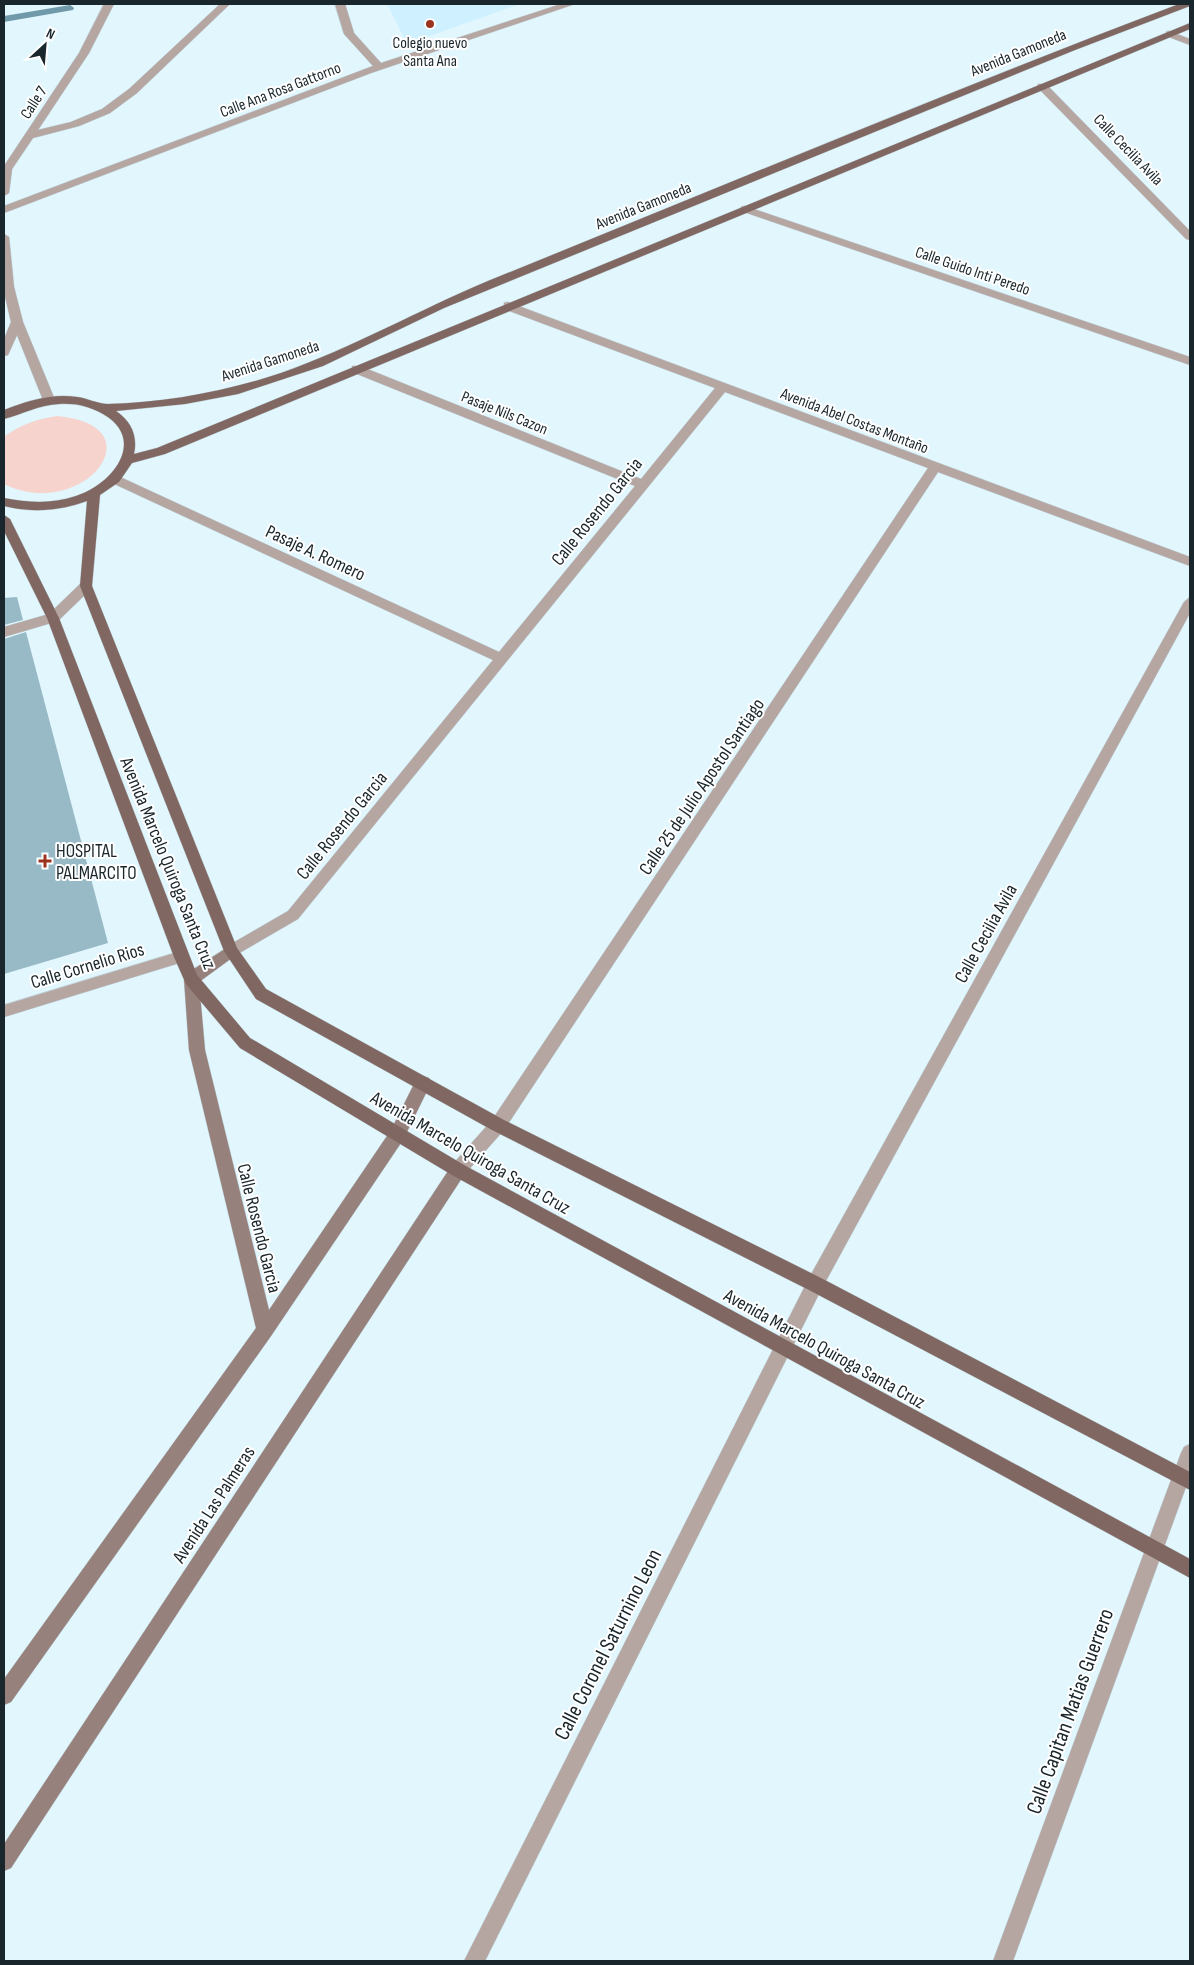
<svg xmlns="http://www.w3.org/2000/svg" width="1194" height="1965" viewBox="0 0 1194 1965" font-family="'Sofia Sans Condensed',sans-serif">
	<rect width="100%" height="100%" fill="#e2f6fe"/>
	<polygon fill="#cff1ff" points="387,4 520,4 407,44"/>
	<path fill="#f6d4cd" d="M 57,416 C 160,425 83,523 4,484 L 5,436 C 22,424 37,419 57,416 Z"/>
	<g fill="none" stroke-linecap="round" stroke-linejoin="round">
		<polygon fill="#709aaa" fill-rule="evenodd" points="70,5 74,8 73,10 4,22 4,16"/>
	</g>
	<g fill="#98b9c6">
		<polygon points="17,597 23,620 4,625 4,598"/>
		<polygon points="26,632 108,943 4,974 4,639"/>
	</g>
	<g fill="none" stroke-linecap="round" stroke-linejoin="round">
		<defs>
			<g id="street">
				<polygon points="104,4 114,4 89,53 38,130 71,122 102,109 129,89 220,4 230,4 137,93 110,113 79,126 33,138 12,169 9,193 4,196 4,166 79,53"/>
				<polygon points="335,4 345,4 354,33 381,63 561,4 575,4 371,73 4,213 4,206 373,66 344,34"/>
				<polygon points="1169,31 1190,39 1190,45 1166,36 1166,32"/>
				<polygon points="1038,84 1046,84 1190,231 1190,240 1186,239 1038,88"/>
				<polygon points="745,206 1190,357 1190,365 741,211 741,207"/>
				<polygon points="4,234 9,237 14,287 23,322 55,400 49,404 43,400 17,335 8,355 4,356 4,339 11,322 4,292"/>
				<polygon points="508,302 1190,557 1190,566 938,472 504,1130 464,1175 458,1177 452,1175 450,1170 452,1165 492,1120 928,468 725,392 298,919 236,955 231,957 226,955 224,951 226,947 288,911 493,660 110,482 108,479 110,476 118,476 499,652 635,486 352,372 352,366 360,366 641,479 715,388 504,309 504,303"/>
				<polygon points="86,581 92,586 91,589 58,621 4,637 4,627 49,614 81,583"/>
				<polygon points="1190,597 1190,613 821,1290 485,1961 464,1961 809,1278 1184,602"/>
				<polygon points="181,951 186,953 188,957 186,961 4,1017 4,1005"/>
				<polygon points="1190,1444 1190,1476 1013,1961 993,1961 1181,1453 1184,1447"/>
			</g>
			<g id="secondary">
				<polygon points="231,945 236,947 238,951 236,955 199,982 205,1050 269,1310 391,1130 417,1078 423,1076 429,1078 431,1083 403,1140 271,1336 11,1702 4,1705 4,1679 256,1328 189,1050 184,979 186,974"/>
				<polygon points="458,1163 464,1165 466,1170 464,1175 11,1868 4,1871 4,1844 452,1165"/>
			</g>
			<g id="primary">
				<path d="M 1179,4 L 1190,4 L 1190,6 L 1075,50 L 444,308 L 323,366 L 238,394 L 185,404 L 116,411 C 131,421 138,436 134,454 L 157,448 L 1190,23 L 1190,29 L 165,454 L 132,463 L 119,482 L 100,495 L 92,586 L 237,948 L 266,989 L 504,1120 L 821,1278 L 1190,1472 L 1190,1490 L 809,1290 L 492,1130 L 256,999 L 224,951 L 80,586 L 87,501 C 60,511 32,513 4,506 L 4,498 C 28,503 52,504 76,496 C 112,485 148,440 103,414 C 89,406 75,403 59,404 C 39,405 23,414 4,419 L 4,410 C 27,401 52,393 77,397 C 87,398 98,404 108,404 C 164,403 228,391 281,373 C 352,348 419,310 488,281 C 718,188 947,92 1179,4 Z"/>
				<polygon points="4,515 10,519 59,618 197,975 250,1038 464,1165 1190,1559 1190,1578 452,1175 240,1048 186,984 174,957 47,618 4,531"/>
			</g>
		</defs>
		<use href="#street" stroke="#bed1d8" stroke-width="1"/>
		<use href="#secondary" stroke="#bed1d8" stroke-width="1"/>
		<use href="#primary" stroke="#bed1d8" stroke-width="1"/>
		<use href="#street" fill="#b5a6a2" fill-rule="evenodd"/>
		<use href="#secondary" fill="#96817c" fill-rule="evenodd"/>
		<use href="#primary" fill="#806761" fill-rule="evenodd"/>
	</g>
	<g fill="#9c331f" stroke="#fff" stroke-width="2">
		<circle cx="430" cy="24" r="5"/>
		<path d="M42.5 853.5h5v5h5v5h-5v5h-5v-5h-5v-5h5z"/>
	</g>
	<g text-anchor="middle" stroke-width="4" stroke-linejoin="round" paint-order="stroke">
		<g font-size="16" fill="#19262b" stroke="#fff">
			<text x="430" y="48">Colegio nuevo<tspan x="430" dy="18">Santa Ana</tspan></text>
		</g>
		<g font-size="16" fill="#19262b" stroke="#fff">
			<text transform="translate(1018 52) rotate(-22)" y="6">Avenida Gamoneda</text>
			<text transform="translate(280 89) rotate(-21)" y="6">Calle Ana Rosa Gattorno</text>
			<text transform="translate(33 102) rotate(-57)" y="6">Calle 7</text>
			<text transform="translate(1129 149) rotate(46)" y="6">Calle Cecilia Avila</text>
			<text transform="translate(643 205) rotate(-22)" y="6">Avenida Gamoneda</text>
			<text transform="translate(973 270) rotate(19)" y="6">Calle Guido Inti Peredo</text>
			<text transform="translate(270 360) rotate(-18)" y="6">Avenida Gamoneda</text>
			<text transform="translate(505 412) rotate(22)" y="6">Pasaje Nils Cazon</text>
			<text transform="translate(855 420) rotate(21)" y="6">Avenida Abel Costas Montaño</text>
		</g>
		<g font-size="19" fill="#19262b" stroke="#fff">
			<text transform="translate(596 511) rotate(-51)" y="7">Calle Rosendo Garcia</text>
			<text transform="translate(316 552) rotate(25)" y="7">Pasaje A. Romero</text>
			<text transform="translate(701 786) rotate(-56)" y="7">Calle 25 de Julio Apostol Santiago</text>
			<text transform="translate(341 825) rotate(-51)" y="7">Calle Rosendo Garcia</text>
			<text transform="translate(169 863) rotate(68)" y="7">Avenida Marcelo Quiroga Santa Cruz</text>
			<text transform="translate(985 933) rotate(-61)" y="7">Calle Cecilia Avila</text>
			<text transform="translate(87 965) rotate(-17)" y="7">Calle Cornelio Rios</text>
			<text transform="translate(471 1152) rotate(30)" y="7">Avenida Marcelo Quiroga Santa Cruz</text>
			<text transform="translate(260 1228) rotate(76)" y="7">Calle Rosendo Garcia</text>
			<text transform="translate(825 1348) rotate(29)" y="7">Avenida Marcelo Quiroga Santa Cruz</text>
			<text transform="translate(213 1504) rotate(-57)" y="7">Avenida Las Palmeras</text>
		</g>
		<g font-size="19" fill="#19262b" stroke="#fff" text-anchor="start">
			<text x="56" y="857">HOSPITAL<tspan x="56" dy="22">PALMARCITO</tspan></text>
		</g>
		<g font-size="22" fill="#19262b" stroke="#fff">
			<text transform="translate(607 1644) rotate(-63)" y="8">Calle Coronel Saturnino Leon</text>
			<text transform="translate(1069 1711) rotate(-70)" y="8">Calle Capitan Matias Guerrero</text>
		</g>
	</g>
	<rect width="1194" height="1965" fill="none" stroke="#19262b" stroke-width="10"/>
	<g transform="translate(45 45) rotate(26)" stroke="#ffffff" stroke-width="4" paint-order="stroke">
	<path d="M0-4L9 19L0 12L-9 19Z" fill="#19262b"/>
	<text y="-8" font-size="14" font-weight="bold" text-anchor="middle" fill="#19262b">N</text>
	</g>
</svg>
